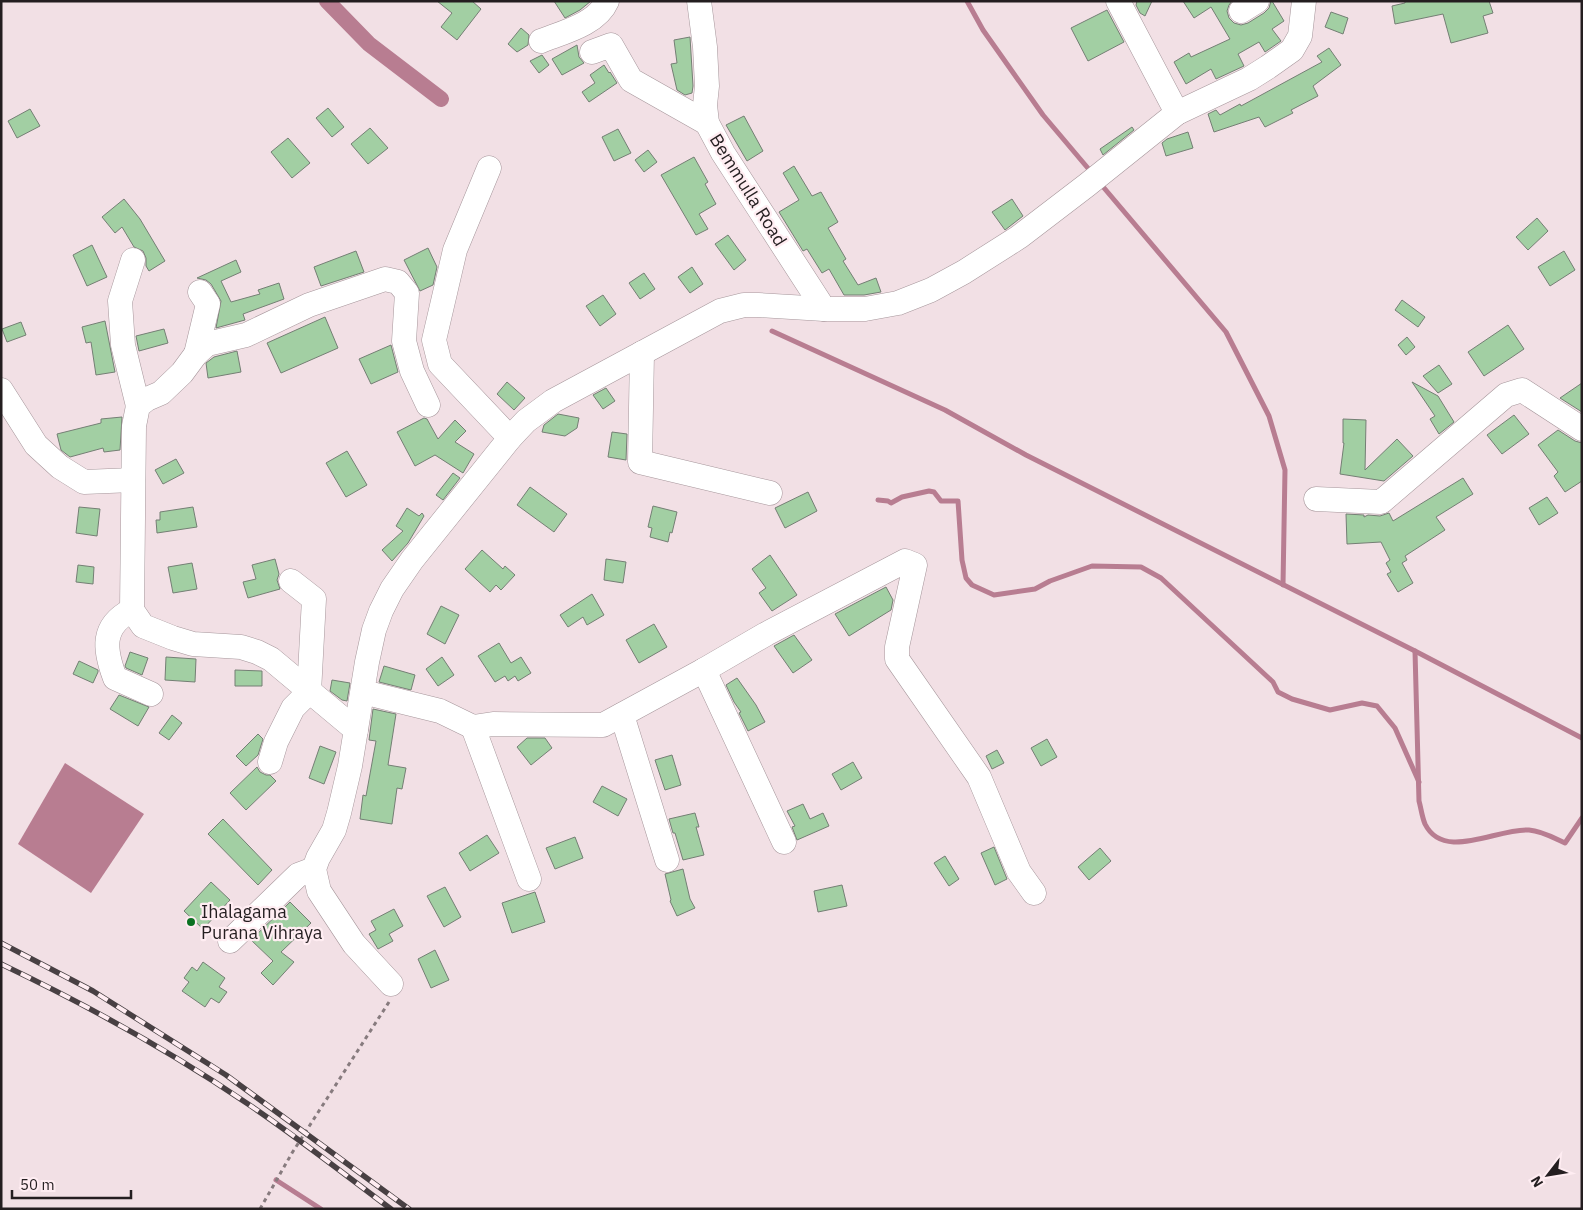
<svg xmlns="http://www.w3.org/2000/svg" width="1583" height="1210" viewBox="0 0 1583 1210" font-family="'IBM Plex Sans',sans-serif">
	<rect width="100%" height="100%" fill="#f2e0e5"/>
	<polygon fill="#b87d91" points="65,763 144,814 91,893 18,844"/>
	<g fill="none" stroke-linecap="round" stroke-linejoin="round">
		<g stroke="#b87d91" stroke-width="5">
			<polyline points="967,1 983,30 1043,115 1092,173"/>
			<polyline points="1099,182 1226,332 1269,416 1285,470 1283,585"/>
			<polyline points="772,331 945,410 1026,455 1415,651 1582,738"/>
			<polyline points="878,500 888,501 891,503 902,497 929,491 934,492 941,501 958,501 962,560 966,578 972,585 994,595 1035,589 1050,581 1092,566 1141,567 1161,578 1273,682 1278,692 1292,699 1330,710 1362,703 1377,706 1395,728 1419,782"/>
			<path d="M 1415,651 L 1419,801 C 1421,808 1422,817 1425,824 C 1444,862 1497,828 1529,830 C 1542,831 1554,838 1565,843 L 1582,818"/>
			<polyline points="276,1180 321,1209"/>
		</g>
		<polyline stroke="#b87d91" stroke-width="16" points="327,1 369,44 441,99"/>
	</g>
	<g fill="#a2cfa3" stroke="#747f74">
		<polygon points="437,1 472,1 481,9 457,40 441,27 452,13"/>
		<polygon points="554,1 591,1 580,10 565,18"/>
		<polygon points="1137,1 1152,1 1145,16 1140,13 1136,5"/>
		<polygon points="1183,1 1232,1 1229,5 1227,11 1229,18 1234,23 1241,25 1248,23 1264,13 1269,8 1271,1 1272,1 1284,21 1272,29 1281,41 1265,52 1259,42 1238,54 1244,66 1216,79 1211,69 1186,84 1174,62 1189,53 1191,57 1230,39 1211,7 1194,18"/>
		<polygon points="1405,1 1489,1 1493,13 1483,16 1488,33 1451,43 1443,14 1395,24 1392,6 1405,3"/>
		<polygon points="1107,10 1124,42 1088,61 1071,28"/>
		<polygon points="1331,12 1348,18 1343,34 1325,27"/>
		<polygon points="521,28 529,35 528,45 517,52 508,44"/>
		<polygon points="690,37 693,86 692,93 685,95 677,90 671,64 677,63 674,40"/>
		<polygon points="577,45 579,57 584,63 562,75 552,59"/>
		<polygon points="1329,48 1341,65 1313,86 1318,96 1291,110 1293,113 1265,127 1259,117 1214,132 1208,114 1216,110 1220,115 1240,104 1241,106 1322,62 1317,56"/>
		<polygon points="542,55 549,65 539,73 530,61"/>
		<polygon points="604,65 609,73 610,72 617,83 589,102 582,92 595,83 590,75"/>
		<polygon points="328,108 344,127 332,137 316,118"/>
		<polygon points="30,109 40,126 17,138 8,121"/>
		<polygon points="744,116 763,151 747,161 726,125"/>
		<polygon points="1132,127 1134,130 1103,155 1100,149"/>
		<polygon points="370,128 388,148 368,164 351,144"/>
		<polygon points="618,129 631,153 614,161 602,137"/>
		<polygon points="1188,132 1193,148 1166,156 1162,143 1167,139"/>
		<polygon points="288,138 310,163 292,178 271,152"/>
		<polygon points="648,150 657,162 644,172 635,160"/>
		<polygon points="694,157 708,182 705,184 716,204 699,214 708,229 696,235 661,175"/>
		<polygon points="794,166 812,196 821,192 838,222 828,228 846,259 843,261 858,285 876,278 881,292 864,295 844,295 829,269 822,273 807,249 803,251 779,212 799,200 783,173"/>
		<polygon points="124,199 140,219 165,261 149,271 146,266 146,258 143,251 134,247 122,227 115,233 102,217"/>
		<polygon points="1012,199 1023,216 1005,230 992,212"/>
		<polygon points="1537,218 1548,231 1528,250 1516,237"/>
		<polygon points="728,235 746,260 734,270 715,244"/>
		<polygon points="92,245 107,277 87,286 73,255"/>
		<polygon points="428,248 437,267 433,285 420,291 404,260"/>
		<polygon points="356,251 364,272 321,286 314,267"/>
		<polygon points="1564,251 1575,270 1550,286 1538,267"/>
		<polygon points="236,260 241,272 221,281 231,302 260,294 258,290 279,283 284,299 243,314 245,320 216,328 221,301 211,284 206,280 197,278"/>
		<polygon points="692,267 703,284 690,293 678,277"/>
		<polygon points="644,273 655,289 640,299 629,283"/>
		<polygon points="603,295 616,314 600,326 586,306"/>
		<polygon points="1402,300 1425,317 1418,327 1395,310"/>
		<polygon points="325,317 338,348 281,373 267,343"/>
		<polygon points="105,321 115,372 96,375 91,342 86,343 82,327"/>
		<polygon points="21,322 26,335 7,342 2,329"/>
		<polygon points="1508,325 1524,349 1484,376 1468,352"/>
		<polygon points="164,329 168,343 139,351 136,336"/>
		<polygon points="1407,337 1415,347 1406,355 1398,345"/>
		<polygon points="391,345 398,372 371,384 359,359"/>
		<polygon points="237,351 241,372 208,378 206,363 214,357"/>
		<polygon points="1439,365 1452,384 1438,393 1423,376"/>
		<polygon points="507,382 525,398 514,410 497,394"/>
		<polygon points="1412,382 1438,396 1454,422 1439,434 1430,419 1435,416"/>
		<polygon points="1582,383 1582,412 1560,398"/>
		<polygon points="606,388 615,401 603,409 593,395"/>
		<polygon points="558,414 579,418 577,428 565,436 542,432 544,425"/>
		<polygon points="1514,415 1529,434 1502,454 1487,435"/>
		<polygon points="122,417 120,450 104,452 103,448 70,457 61,450 57,434 101,423 101,419"/>
		<polygon points="424,418 427,419 438,439 455,420 466,431 455,442 474,454 463,473 435,455 415,466 397,432"/>
		<polygon points="1343,419 1366,420 1365,470 1397,439 1413,456 1384,481 1340,474 1344,443 1343,443"/>
		<polygon points="1558,430 1575,441 1582,443 1582,481 1565,492 1554,476 1558,472 1538,445"/>
		<polygon points="612,432 627,434 626,460 608,457"/>
		<polygon points="347,451 367,485 346,497 326,463"/>
		<polygon points="176,459 184,473 163,484 155,470"/>
		<polygon points="453,473 460,478 443,500 436,495"/>
		<polygon points="1463,478 1473,494 1436,517 1445,530 1405,556 1407,560 1402,563 1413,583 1398,592 1387,574 1391,572 1386,563 1390,560 1381,542 1347,544 1346,514 1364,515 1364,517 1368,515 1380,516 1389,513 1393,521"/>
		<polygon points="530,487 567,514 554,532 517,505"/>
		<polygon points="808,492 817,511 785,528 775,508"/>
		<polygon points="1547,497 1558,513 1539,525 1529,508"/>
		<polygon points="653,506 677,512 672,533 670,532 668,542 650,537 652,528 648,527"/>
		<polygon points="79,507 100,509 97,536 76,533"/>
		<polygon points="193,507 197,527 157,533 156,520 160,520 160,512"/>
		<polygon points="407,508 419,516 422,513 424,516 408,543 392,561 382,550 403,531 396,526"/>
		<polygon points="482,550 503,569 505,566 515,575 501,590 496,585 490,592 465,569"/>
		<polygon points="770,555 797,595 772,611 759,593 766,588 752,569"/>
		<polygon points="275,559 279,574 277,580 280,589 248,598 243,582 256,579 252,565"/>
		<polygon points="606,559 626,562 623,583 604,580"/>
		<polygon points="192,563 197,589 173,593 168,567"/>
		<polygon points="78,565 94,567 93,584 76,582"/>
		<polygon points="886,587 893,600 891,610 849,636 835,614"/>
		<polygon points="592,594 604,615 587,625 583,617 568,627 560,615"/>
		<polygon points="441,606 459,615 445,644 427,634"/>
		<polygon points="654,624 667,647 639,663 626,640"/>
		<polygon points="794,635 812,660 793,673 774,646"/>
		<polygon points="499,643 511,663 521,657 531,673 518,681 515,676 508,681 505,676 495,682 478,656"/>
		<polygon points="130,652 148,658 142,675 126,668 125,666"/>
		<polygon points="166,657 196,659 195,682 165,680"/>
		<polygon points="442,657 454,675 438,686 426,669"/>
		<polygon points="79,661 98,670 98,672 93,683 73,674"/>
		<polygon points="384,666 415,675 411,690 379,682"/>
		<polygon points="235,670 262,671 262,686 235,686"/>
		<polygon points="737,678 756,705 765,722 748,731 739,713 741,712 734,702 726,685"/>
		<polygon points="332,680 350,683 347,701 342,700 330,691"/>
		<polygon points="119,695 149,707 138,726 110,709"/>
		<polygon points="373,709 396,714 388,765 406,768 402,789 397,788 392,824 360,819 363,795 366,796 376,741 369,740"/>
		<polygon points="172,715 182,723 169,740 159,733"/>
		<polygon points="258,734 263,739 258,755 246,766 236,756"/>
		<polygon points="527,738 545,738 552,748 531,765 517,747"/>
		<polygon points="1047,739 1057,757 1041,766 1031,748"/>
		<polygon points="320,746 336,752 324,784 309,778"/>
		<polygon points="997,750 1004,763 992,769 986,756"/>
		<polygon points="672,755 681,785 665,790 655,760"/>
		<polygon points="853,762 862,778 841,790 832,774"/>
		<polygon points="257,767 260,772 266,775 270,775 276,781 246,810 230,793"/>
		<polygon points="602,786 627,799 618,816 593,802"/>
		<polygon points="803,804 810,819 823,813 829,826 797,840 792,827 795,826 787,811"/>
		<polygon points="695,813 699,827 696,827 704,855 683,860 675,833 673,833 669,819"/>
		<polygon points="223,819 272,870 258,885 208,834"/>
		<polygon points="487,835 499,853 470,871 459,853"/>
		<polygon points="575,837 583,858 555,869 546,848"/>
		<polygon points="994,847 1007,879 995,885 981,853"/>
		<polygon points="1100,848 1111,861 1089,880 1078,867"/>
		<polygon points="945,856 959,879 949,886 934,863"/>
		<polygon points="683,869 690,899 695,908 677,916 670,901 671,900 665,874"/>
		<polygon points="211,882 230,900 203,929 184,911"/>
		<polygon points="842,885 847,906 818,912 814,891"/>
		<polygon points="445,887 461,917 444,927 427,896"/>
		<polygon points="535,892 545,922 512,933 502,903"/>
		<polygon points="290,902 311,923 281,952 294,962 273,985 261,973 273,961 251,940"/>
		<polygon points="394,909 403,926 389,934 393,941 378,949 369,934 376,930 371,921"/>
		<polygon points="435,950 449,980 431,988 418,959"/>
		<polygon points="203,962 225,978 219,987 227,992 219,1003 211,998 205,1007 182,991 189,982 184,978 192,967 197,971"/>
	</g>
	<g fill="none" stroke-linecap="round" stroke-linejoin="round">
		<defs>
			<g id="minor">
				<polyline points="699,1 705,47 707,86 705,105 707,123 723,153 824,309"/>
				<polyline points="1118,1 1177,113"/>
				<polyline points="1241,11 1257,1"/>
				<path d="M 541,41 C 564,32 597,24 607,1"/>
				<polyline points="592,52 611,45 631,80 707,123"/>
				<polyline points="489,168 455,250 434,340 440,364 510,438"/>
				<polyline points="133,260 120,301 123,345 138,406"/>
				<polyline points="642,353 640,462 770,493"/>
				<polyline points="196,354 208,304 200,292"/>
				<polyline points="1,390 36,445 60,467 84,482 133,480"/>
				<polyline points="1316,499 1381,502 1506,395 1522,390 1582,429"/>
				<path d="M 132,610 C 101,626 104,649 115,678 L 151,694"/>
				<polyline points="704,670 784,842"/>
				<polyline points="363,692 440,711 473,727"/>
				<polyline points="622,715 667,860"/>
				<polyline points="473,727 493,724 603,725 704,670 766,634 905,561 915,565 897,647 897,659 979,777 1019,872 1034,893"/>
				<polyline points="473,727 529,879"/>
				<polyline points="356,730 271,659 257,652 241,647 193,644 173,638 143,626 132,610 134,426 138,406 147,399 161,393 182,373 196,354 207,344 246,335 309,305 385,279 398,282 407,293 404,341 412,371 428,405"/>
				<polyline points="270,762 276,742 293,708 309,692 314,599 291,581"/>
				<polyline points="230,941 298,875 314,869"/>
				<polyline points="391,984 354,944 319,891 314,869 318,858 334,830 339,813 350,766 367,662 374,630 381,611 392,589 412,560 510,438 526,421 553,401 720,311 744,305 758,305 824,309 865,309 898,303 931,290 964,272 1019,237 1087,185 1177,113 1249,79 1268,67 1292,50 1300,36 1304,1"/>
			</g>
		</defs>
		<use href="#minor" stroke="#a6969b" stroke-width="25"/>
		<polyline stroke="#877b7e" stroke-width="3" stroke-dasharray="4 4" stroke-linecap="butt" points="260,1209 292,1153 389,1002"/>
		<use href="#minor" stroke="#fff" stroke-width="24"/>
		<defs>
			<g id="rail">
				<polyline points="1,943 93,991 226,1075 409,1209"/>
				<path d="M 1,964 C 87,1005 170,1051 248,1104 C 297,1137 344,1174 391,1209"/>
			</g>
		</defs>
		<use href="#rail" stroke="#484043" stroke-width="5.5"/>
		<use href="#rail" stroke="#ffedf2" stroke-width="4" stroke-dasharray="11" stroke-linecap="butt"/>
	</g>
	<circle fill="#0a7121" stroke="#ffedf2" stroke-width="2" cx="191" cy="922" r="5"/>
	<g text-anchor="middle" stroke-width="4.5" stroke-linejoin="round" paint-order="stroke">
		<g font-size="18" fill="#241e20" stroke="#ffedf2">
			<text transform="translate(748 190) rotate(58)" y="6">Bemmulla Road</text>
		</g>
		<g font-size="18" fill="#241e20" stroke="#ffedf2" text-anchor="start">
			<text x="201" y="918">Ihalagama<tspan x="201" dy="21">Purana Vihraya</tspan></text>
		</g>
	</g>
	<rect width="1583" height="1210" fill="none" stroke="#241e20" stroke-width="5"/>
	<g transform="translate(1548 1175) rotate(239)" stroke="#ffedf2" stroke-width="4" paint-order="stroke">
	<path d="M0-4L9 19L0 12L-9 19Z" fill="#241e20"/>
	<text y="-8" font-size="14" font-weight="bold" text-anchor="middle" fill="#241e20">N</text>
	</g>
	<path d="M12 1190v8h119v-8" fill="none" stroke="#241e20" stroke-width="2.5"/>
	<text x="20" y="1190" font-size="15" fill="#241e20" stroke="#ffedf2" stroke-width="4" paint-order="stroke">50 m</text>
</svg>
